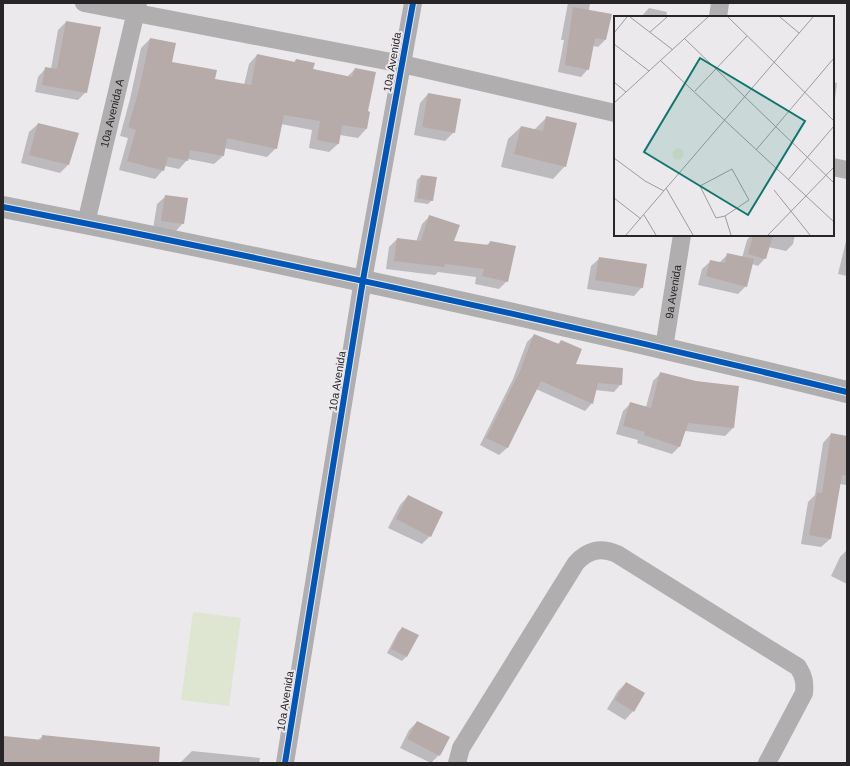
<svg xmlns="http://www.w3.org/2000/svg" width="850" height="766" viewBox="0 0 850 766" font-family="Helvetica,sans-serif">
	<rect width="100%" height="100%" fill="#ebe9eb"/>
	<polygon fill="#dee6d2" points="193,612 241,618 229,706 181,700"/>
	<g fill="#0003">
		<polygon points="568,3 590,3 589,10 605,40 598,47 593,46 588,69 581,77 558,72 564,40 561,40"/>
		<polygon points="649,8 667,12 666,17 641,17"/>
		<polygon points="66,22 86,92 78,100 35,92 38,77 46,68 51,69 58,30"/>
		<polygon points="150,39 170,63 214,80 244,85 249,64 257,55 293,63 296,60 312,69 347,77 355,69 367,112 369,113 366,129 358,138 340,135 338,144 329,152 309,148 312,130 281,124 276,148 267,157 224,148 223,156 214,164 188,159 179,169 165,166 163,170 155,179 119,170 128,138 120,136 130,99 141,48"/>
		<polygon points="833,82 837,83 833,114"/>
		<polygon points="428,94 454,132 445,141 414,135 420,103"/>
		<polygon points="547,117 565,166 553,179 501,167 508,139 521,127 534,130"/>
		<polygon points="38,124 77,134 68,165 60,173 21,163 29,132"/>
		<polygon points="421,176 432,200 428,204 414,202 417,180"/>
		<polygon points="166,196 183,223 175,232 153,229 157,204"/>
		<polygon points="430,216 453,242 486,246 490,242 507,281 499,289 475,284 476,277 438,272 435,275 386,269 389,247 397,239 416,242 422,224"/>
		<polygon points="751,235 795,235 793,244 786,251 768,247 765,258 758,266 752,264 746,286 738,294 698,285 702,269 711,261 719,263 728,254 742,258 747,240"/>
		<polygon points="847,237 847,276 838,274"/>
		<polygon points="600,258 642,287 634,296 587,289 591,266"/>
		<polygon points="534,335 558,344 561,341 574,365 621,384 614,392 595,390 592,403 585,411 536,389 507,448 499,455 480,445 513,379 527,342"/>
		<polygon points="661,373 696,382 738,387 733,428 725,436 685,431 680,446 672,454 637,443 638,440 616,434 623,411 631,403 646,407 653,381"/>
		<polygon points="831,434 847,437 847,485 839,484 830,539 821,547 801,544 808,502 815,495 823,443"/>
		<polygon points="408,496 430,536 422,544 388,528 400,505"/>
		<polygon points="847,550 847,584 831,576 840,557"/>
		<polygon points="402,628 406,657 402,661 387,653 398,632"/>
		<polygon points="626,683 644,693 633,711 625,720 607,709 618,691"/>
		<polygon points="417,722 439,755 431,763 400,748 409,730"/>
		<polygon points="43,736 158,762 166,763 3,763 3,738 5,737 38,740"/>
		<polygon points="192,751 260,758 259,763 180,763"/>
	</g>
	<g fill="#b7abaa">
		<polygon points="573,7 612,14 606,40 595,38 589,70 565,65"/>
		<polygon points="66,21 101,27 87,93 42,85 45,67 57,69"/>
		<polygon points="150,38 176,43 172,62 217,70 215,79 251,85 257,54 295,62 296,59 315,63 313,69 352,77 355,68 376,72 368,111 370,112 367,129 342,125 339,144 317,140 320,121 284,115 277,149 227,138 224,156 190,150 188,161 168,157 164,171 127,161 136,130 128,127 139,90"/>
		<polygon points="428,93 461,99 455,133 422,127"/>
		<polygon points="546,116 577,123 566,167 514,154 521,126 543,131"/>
		<polygon points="38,123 79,133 69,165 29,155"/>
		<polygon points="421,175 437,177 433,201 417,198"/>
		<polygon points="165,195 188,198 184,224 161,221"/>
		<polygon points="429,215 460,225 454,241 489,245 490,241 516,246 508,282 482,276 484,269 445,264 444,267 394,261 397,238 421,241"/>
		<polygon points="753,235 773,235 766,259 748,254"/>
		<polygon points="727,253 754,259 747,287 706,276 710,260 725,263"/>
		<polygon points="599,257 647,264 643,288 595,280"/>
		<polygon points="534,334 559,344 561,340 582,349 576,364 623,368 622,385 598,383 593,404 541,381 508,448 486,438 520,371"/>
		<polygon points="660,372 696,381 739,386 734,428 688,423 680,447 644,435 645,432 623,426 630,402 651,408"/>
		<polygon points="831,433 847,436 847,476 842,475 831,539 809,535 817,492 822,493"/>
		<polygon points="408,495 443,512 431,537 396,519"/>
		<polygon points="402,627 419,635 407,657 391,649"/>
		<polygon points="626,682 645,693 634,712 615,700"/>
		<polygon points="417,721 450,737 440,756 407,739"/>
		<polygon points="42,735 160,747 159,763 3,763 4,736 42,740"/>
	</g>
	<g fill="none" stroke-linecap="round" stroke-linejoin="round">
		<g stroke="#b0aeaf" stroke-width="18">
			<polyline points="84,3 402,64 615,113"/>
			<polyline points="718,17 720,3"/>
			<polyline points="833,167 847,170"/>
			<path id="s1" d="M 86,223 L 138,3"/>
			<path id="s2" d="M 664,348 L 682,235"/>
			<polyline points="285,763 363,280 413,3"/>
			<path d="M 457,763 L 461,748 L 576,563 C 588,550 600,547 617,554 L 798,667 C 804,676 805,683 804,693 L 767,763"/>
		</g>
		<path stroke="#afaeaf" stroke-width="22" d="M 3,207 C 286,262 567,324 847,392"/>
		<defs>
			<g id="cycleway">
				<path d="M 3,207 C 286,262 567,324 847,392"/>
				<polyline points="285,763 363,280 413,3"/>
			</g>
		</defs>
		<use href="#cycleway" stroke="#ece8ec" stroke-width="8"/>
		<use href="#cycleway" stroke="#0057b8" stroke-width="6"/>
	</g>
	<g text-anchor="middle" stroke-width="4" stroke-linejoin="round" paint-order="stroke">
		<g font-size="11" fill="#272527" stroke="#ece8ec">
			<text transform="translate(392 62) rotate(-80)" y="4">10a Avenida</text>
			<text dy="4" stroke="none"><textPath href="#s1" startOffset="113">10a Avenida A</textPath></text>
			<text dy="4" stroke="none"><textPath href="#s2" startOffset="57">9a Avenida</textPath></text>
			<text transform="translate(337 381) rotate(-81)" y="4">10a Avenida</text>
			<text transform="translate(285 701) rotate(-81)" y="4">10a Avenida</text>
		</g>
	</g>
	<g transform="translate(614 16)">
		<rect width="220" height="220" fill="#ebe9eb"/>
		<path d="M58.5 138a5.5 5.5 0 1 1 11 0a5.5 5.5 0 1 1-11 0Z" fill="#dee6d2"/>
		<path fill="none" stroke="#9d9b9d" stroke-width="1" d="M 16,1 L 59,34M 114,1 L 220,105M 166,1 L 185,17M 36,16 L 53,1M 0,17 L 13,1M 71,23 L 220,167M 0,28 L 35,55M 47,45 L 220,206M 0,66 L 12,76M 81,75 L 133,20M 0,87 L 94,1M 142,134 L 220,42M 0,142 L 31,165 L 50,175M 118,153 L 135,184 L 111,200 L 102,202 L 86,170 ZM 174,164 L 220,110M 52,172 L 79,219M 160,174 L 196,219M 0,182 L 27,203M 30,199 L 42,219M 111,200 L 117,219M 12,219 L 199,1M 154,219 L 220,151"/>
		<path fill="#0f766e" fill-opacity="0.15" stroke="#0f766e" stroke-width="2" d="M 86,42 L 191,105 L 134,199 L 30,136 Z"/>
		<rect width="220" height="220" fill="none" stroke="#272527" stroke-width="2"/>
	</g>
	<rect width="850" height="766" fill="none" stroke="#272527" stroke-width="8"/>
</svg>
